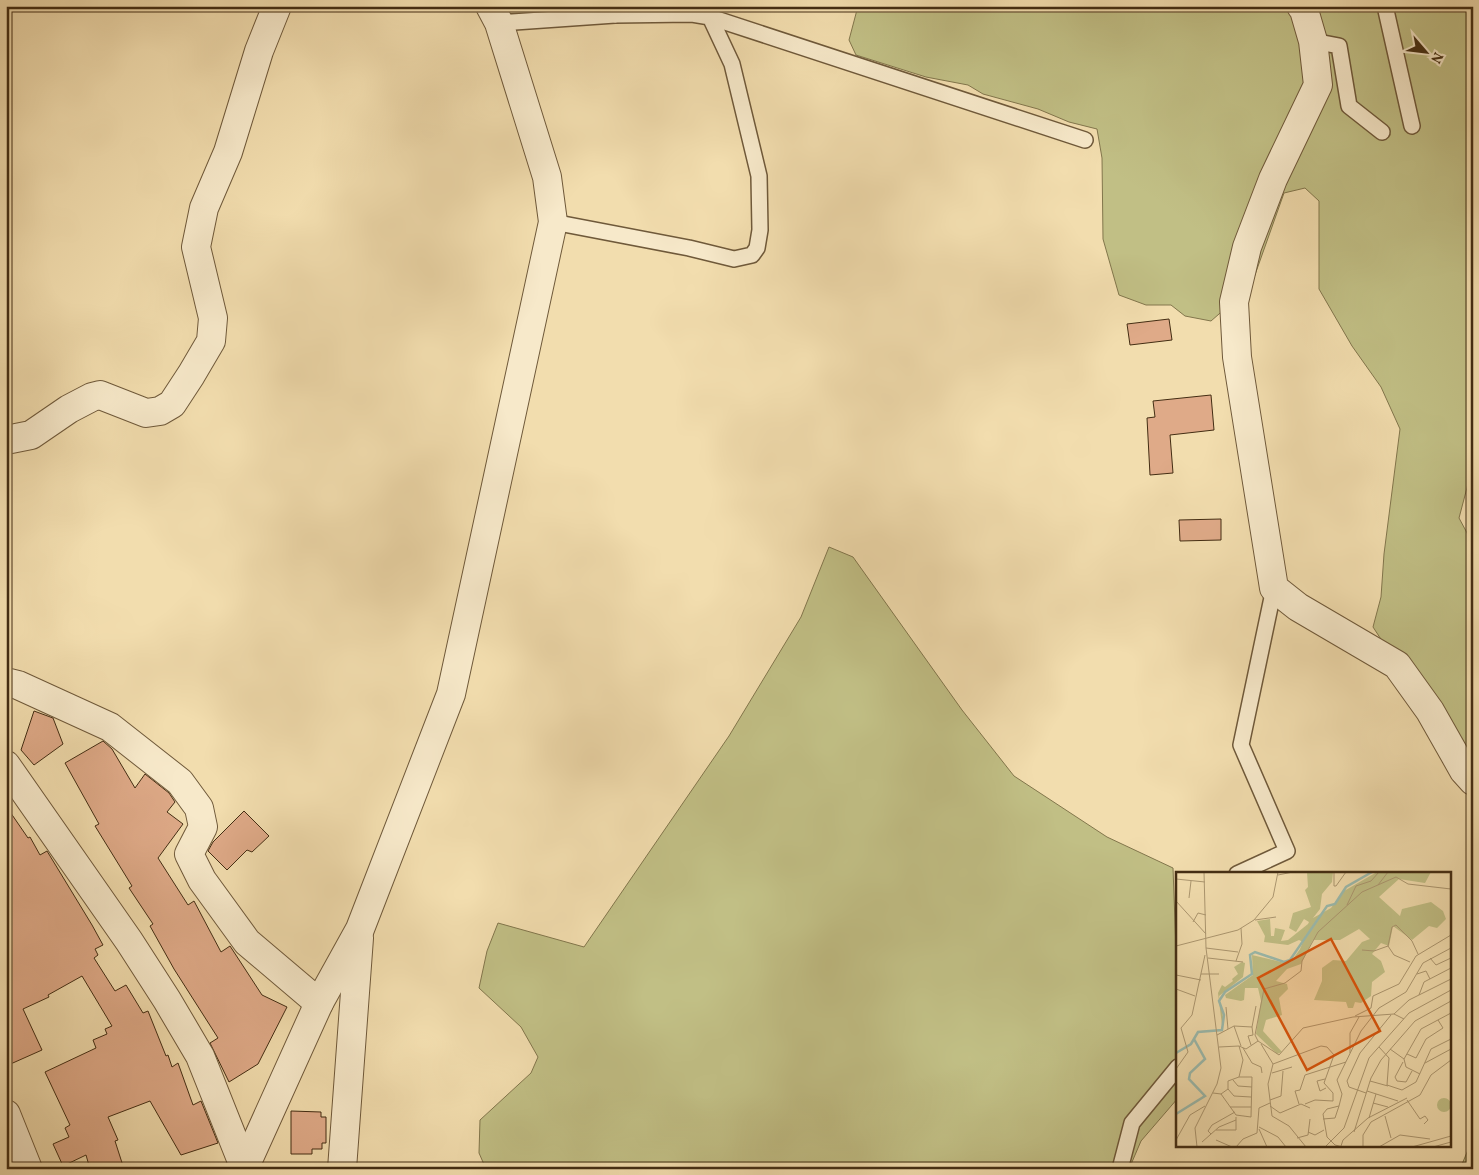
<svg xmlns="http://www.w3.org/2000/svg" width="1479" height="1175" viewBox="0 0 1479 1175" font-family="Vollkorn,serif">
	<rect width="100%" height="100%" fill="#f2ddae"/>
	<filter id="stains"><feTurbulence type="fractalNoise" baseFrequency=".004" numOctaves="4"/><feColorMatrix values="0 0 0 0 .2 0 0 0 0 .09 0 0 0 0 .02 0 0 0 .5 -.17"/></filter>
	<radialGradient id="worn" r=".72"><stop offset=".6" stop-color="#630" stop-opacity="0"/><stop offset="1" stop-color="#630" stop-opacity=".3"/></radialGradient>
	<g fill="#c1bf85" stroke="#82764c">
		<polygon points="858,6 1473,6 1473,465 1459,518 1473,544 1473,771 1403,673 1373,627 1381,597 1384,554 1400,429 1381,387 1352,346 1319,289 1319,201 1305,188 1284,193 1251,286 1211,321 1185,316 1171,305 1146,305 1119,295 1103,239 1102,158 1097,129 1069,122 1038,109 983,94 968,85 926,77 856,55 849,40"/>
		<polygon points="829,547 853,557 962,710 1014,776 1107,837 1173,868 1176,950 1178,952 1178,1098 1141,1141 1129,1169 486,1169 479,1153 480,1120 531,1073 538,1057 521,1027 479,988 487,951 498,923 584,947 729,736 801,617"/>
		<polygon points="1473,1138 1473,1169 1460,1169"/>
	</g>
	<g fill="#dfaa88" stroke="#432d13">
		<polygon points="1169,319 1172,340 1130,345 1127,324"/>
		<polygon points="1211,395 1214,430 1170,435 1173,473 1150,475 1147,418 1155,417 1153,401"/>
		<polygon points="1221,519 1221,540 1180,541 1179,520"/>
		<polygon points="34,711 53,718 63,744 34,765 21,750"/>
		<polygon points="103,741 112,749 135,788 145,774 169,793 175,802 167,812 183,824 158,858 188,905 194,901 221,952 230,946 262,995 287,1007 258,1064 229,1082 210,1043 218,1038 174,969 150,926 153,924 129,888 132,886 95,826 99,824 65,763"/>
		<polygon points="6,806 28,838 30,837 40,855 47,851 92,925 103,945 95,949 98,955 94,958 115,991 126,985 143,1013 148,1011 166,1056 168,1055 172,1067 178,1063 193,1105 201,1101 218,1143 181,1155 150,1101 108,1117 118,1140 115,1141 124,1169 90,1169 86,1155 63,1166 53,1144 69,1137 65,1128 70,1125 45,1072 96,1048 93,1040 107,1034 105,1029 112,1026 82,976 48,995 49,997 23,1009 42,1050 6,1066"/>
		<polygon points="244,811 269,836 252,852 247,850 227,870 208,851 213,842"/>
		<polygon points="291,1111 321,1112 321,1117 326,1117 326,1143 322,1143 322,1149 312,1149 312,1154 291,1154"/>
	</g>
	<g fill="none" stroke-linecap="round" stroke-linejoin="round">
		<defs>
			<g id="lane">
				<polyline points="1385,6 1412,126"/>
				<polyline points="710,17 1085,140"/>
				<polyline points="499,23 615,15 614,6"/>
				<polyline points="1313,41 1339,46 1349,106 1382,132"/>
				<polyline points="553,222 689,248 734,259 752,255 757,248 760,230 759,176 732,64 710,17 692,14 615,15"/>
				<polyline points="1237,874 1287,851 1241,745 1274,588"/>
				<polyline points="1120,1169 1132,1123 1178,1067"/>
			</g>
			<g id="street">
				<polyline points="1301,6 1304,10 1313,41 1318,85 1273,179 1247,247 1234,302 1237,357 1274,588 1298,607 1397,665 1430,711 1464,771 1473,781"/>
				<polyline points="6,440 31,435 69,409 92,397 100,395 146,413 160,411 172,404 191,375 211,341 213,318 196,247 204,208 228,152 259,51 277,6"/>
				<polyline points="6,682 18,685 110,727 180,782 199,808 203,827 189,854 202,880 247,942 319,1003"/>
				<polyline points="6,765 129,941 167,1000 200,1056 245,1169"/>
				<polyline points="6,1114 28,1169"/>
				<polyline points="244,1169 319,1003 360,929 451,694 553,222 547,177 499,23 490,6"/>
				<polyline points="342,1169 359,938"/>
			</g>
		</defs>
		<use href="#lane" stroke="#6f593a" stroke-width="18"/>
		<use href="#street" stroke="#6f593a" stroke-width="30"/>
		<use href="#lane" stroke="#f7e9ca" stroke-width="15"/>
		<use href="#street" stroke="#f7e9ca" stroke-width="28"/>
	</g>
	<g transform="translate(1176 872)">
		<rect width="275" height="275" fill="#f2ddae"/>
		<path d="M 131,0 L 157,0 L 156,10 L 146,22 L 144,37 L 137,46 L 155,36 L 168,19 L 201,0 L 255,0 L 249,11 L 223,7 L 203,25 L 224,44 L 226,37 L 255,30 L 267,39 L 270,47 L 261,56 L 253,54 L 236,68 L 217,54 L 213,74 L 205,71 L 196,82 L 205,89 L 209,100 L 196,110 L 195,124 L 185,131 L 179,130 L 177,136 L 172,136 L 170,130 L 138,128 L 146,109 L 146,96 L 157,88 L 170,89 L 186,70 L 194,67 L 183,57 L 164,68 L 137,68 L 125,92 L 111,97 L 100,109 L 111,112 L 112,117 L 103,126 L 106,143 L 90,148 L 87,159 L 106,180 L 101,182 L 80,162 L 85,129 L 82,116 L 69,116 L 68,128 L 65,129 L 50,126 L 49,123 L 77,103 L 76,83 L 109,91 L 115,90 L 124,77 L 127,70 L 123,68 L 112,73 L 88,70 L 89,64 L 81,49 L 94,47 L 95,64 L 98,64 L 99,56 L 109,58 L 105,69 L 112,68 L 132,52 L 133,50 L 128,47 L 120,60 L 113,56 L 117,41 L 135,35 L 129,18 L 132,15 ZM 66,90 L 69,91 L 67,105 L 43,124 L 48,150 L 46,153 L 42,121 L 46,113 L 49,115 L 57,109 L 56,107 L 62,102 L 58,95 ZM261 233a7 7 0 1 1 14 0a7 7 0 1 1-14 0Z" fill="#c1bf85"/>
		<path fill="none" stroke="#9bbbae" stroke-width="2.5" d="M 0,181 L 15,172 L 22,160 L 46,158 L 48,143 L 43,129 L 49,120 L 76,102 L 74,83 L 79,80 L 108,90 L 114,88 L 151,34 L 159,32 L 170,15 L 196,0M 0,242 L 29,224 L 13,207 L 14,201 L 29,187 L 18,167"/>
		<path fill="none" stroke="#ac9770" stroke-width="1" d="M 158,0 L 158,14 L 160,14 L 170,0M 102,3 L 117,0M 0,7 L 29,10M 202,13 L 212,0M 13,26 L 15,9M 0,29 L 30,62M 171,33 L 180,14 L 195,9 L 203,0M 79,48 L 100,45M 17,50 L 22,41 L 30,43M 0,74 L 62,58 L 78,48 L 97,25 L 102,0M 30,76 L 62,80M 186,78 L 198,79 L 212,74M 32,86 L 67,90M 254,86 L 260,93 L 275,86M 60,89 L 66,72 L 65,56M 234,90 L 218,83 L 212,74 L 216,55 L 220,53 L 236,69 L 242,82M 25,102 L 43,102M 241,102 L 250,99 L 254,107M 0,103 L 25,108M 0,117 L 19,124M 243,123 L 248,110 L 275,96M 50,135 L 52,157M 218,142 L 233,128 L 275,107M 179,144 L 195,136 L 197,124 L 223,112 L 240,84 L 275,63M 228,147 L 218,142 L 177,145 L 127,156 L 103,183 L 82,169 L 79,163 L 88,117 L 109,111 L 125,99 L 126,89 L 142,60 L 186,20 L 220,5 L 232,12 L 275,17M 58,154 L 65,174M 76,155 L 80,134M 41,163 L 58,154 L 76,155 L 77,163 L 72,164 L 75,173M 85,172 L 97,192 L 92,212 L 96,244 L 113,254 L 130,275M 63,174 L 67,188 L 63,205M 43,175 L 63,174 L 70,177 L 82,169M 203,175 L 213,186 L 211,213 L 226,218 L 240,210 L 255,177 L 275,167M 67,176 L 76,191 L 85,195 L 86,201M 214,177 L 228,187M 174,181 L 174,161 L 183,145M 231,182 L 240,186 L 250,167 L 267,156 L 262,148M 227,190 L 219,205 L 221,209 L 230,210 L 236,199M 249,191 L 275,177M 97,192 L 145,174 L 151,175 L 158,183 L 148,211 L 157,221 L 157,229 L 139,228 L 129,232M 0,197 L 12,180 L 5,156 L 16,143 L 29,83M 96,201 L 116,195M 244,202 L 230,195 L 228,187 L 245,157 L 275,141M 149,207 L 141,209 L 144,219 L 150,216M 57,208 L 62,214 L 76,215M 194,209 L 212,214M 52,217 L 58,224 L 75,225M 191,219 L 222,229M 37,221 L 45,222 L 52,217 L 52,209 L 63,205 L 76,205 L 75,245 L 60,243 L 45,222M 190,221 L 173,215 L 171,209 L 184,181 L 215,143M 94,228 L 105,224 L 107,199M 231,228 L 244,247 L 249,244 L 252,248 L 248,252M 197,231 L 212,235M 123,232 L 119,219 L 124,218 L 129,203 L 170,190M 94,234 L 104,241 L 125,232 L 134,236M 54,235 L 75,235M 209,244 L 215,266M 193,246 L 200,222M 147,247 L 159,246 L 163,234M 83,255 L 102,265 L 110,275M 83,257 L 91,275M 40,258 L 60,258 L 60,245M 132,260 L 139,263 L 148,258M 178,260 L 195,206 L 205,188 L 239,149 L 275,129M 35,262 L 32,259 L 36,253 L 59,240M 121,266 L 132,263 L 134,247M 0,268 L 14,243 L 29,234M 40,268 L 56,275M 26,270 L 43,255 L 60,248M 165,274 L 167,268 L 192,246 L 231,226M 21,275 L 19,256 L 41,212 L 45,196 L 30,76 L 28,0M 60,275 L 67,267 L 81,261 L 83,236 L 94,231M 149,275 L 168,256 L 193,186 L 233,141 L 275,118M 167,275 L 159,273 L 151,265 L 147,242 L 151,237 L 163,234 L 166,222 L 161,208 L 185,159 L 203,136 L 230,120 L 247,91 L 275,76M 187,275 L 187,263 L 195,250 L 244,223 L 255,203 L 275,188M 203,275 L 224,263 L 254,267M 236,275 L 275,264M 257,275 L 275,270"/>
		<path fill="#d8550d" fill-opacity="0.15" stroke="#d8550d" stroke-width="2.5" d="M 155,67 L 204,159 L 131,198 L 82,106 Z"/>
		<rect width="275" height="275" fill="none" stroke="#432d13" stroke-width="2.5"/>
	</g>
	<rect width="1479" height="1175" fill="none" stroke="#f2ddae" stroke-width="25"/>
	<rect x="8" y="8" width="1464" height="1160" fill="none" stroke="#432d13" stroke-width="2.5"/>
	<rect x="12" y="12" width="1454" height="1150" fill="none" stroke="#432d13"/>
	<g transform="translate(1426 52) rotate(118)" stroke="#f7e9ca" stroke-width="4" paint-order="stroke">
	<path d="M0-4L9 19L0 12L-9 19Z" fill="#432d13"/>
	<text y="-8" font-size="14" font-weight="bold" text-anchor="middle" fill="#432d13">N</text>
	</g>
	<rect width="100%" height="100%" filter="url(#stains)"/>
	<rect width="100%" height="100%" fill="url(#worn)"/>
</svg>
